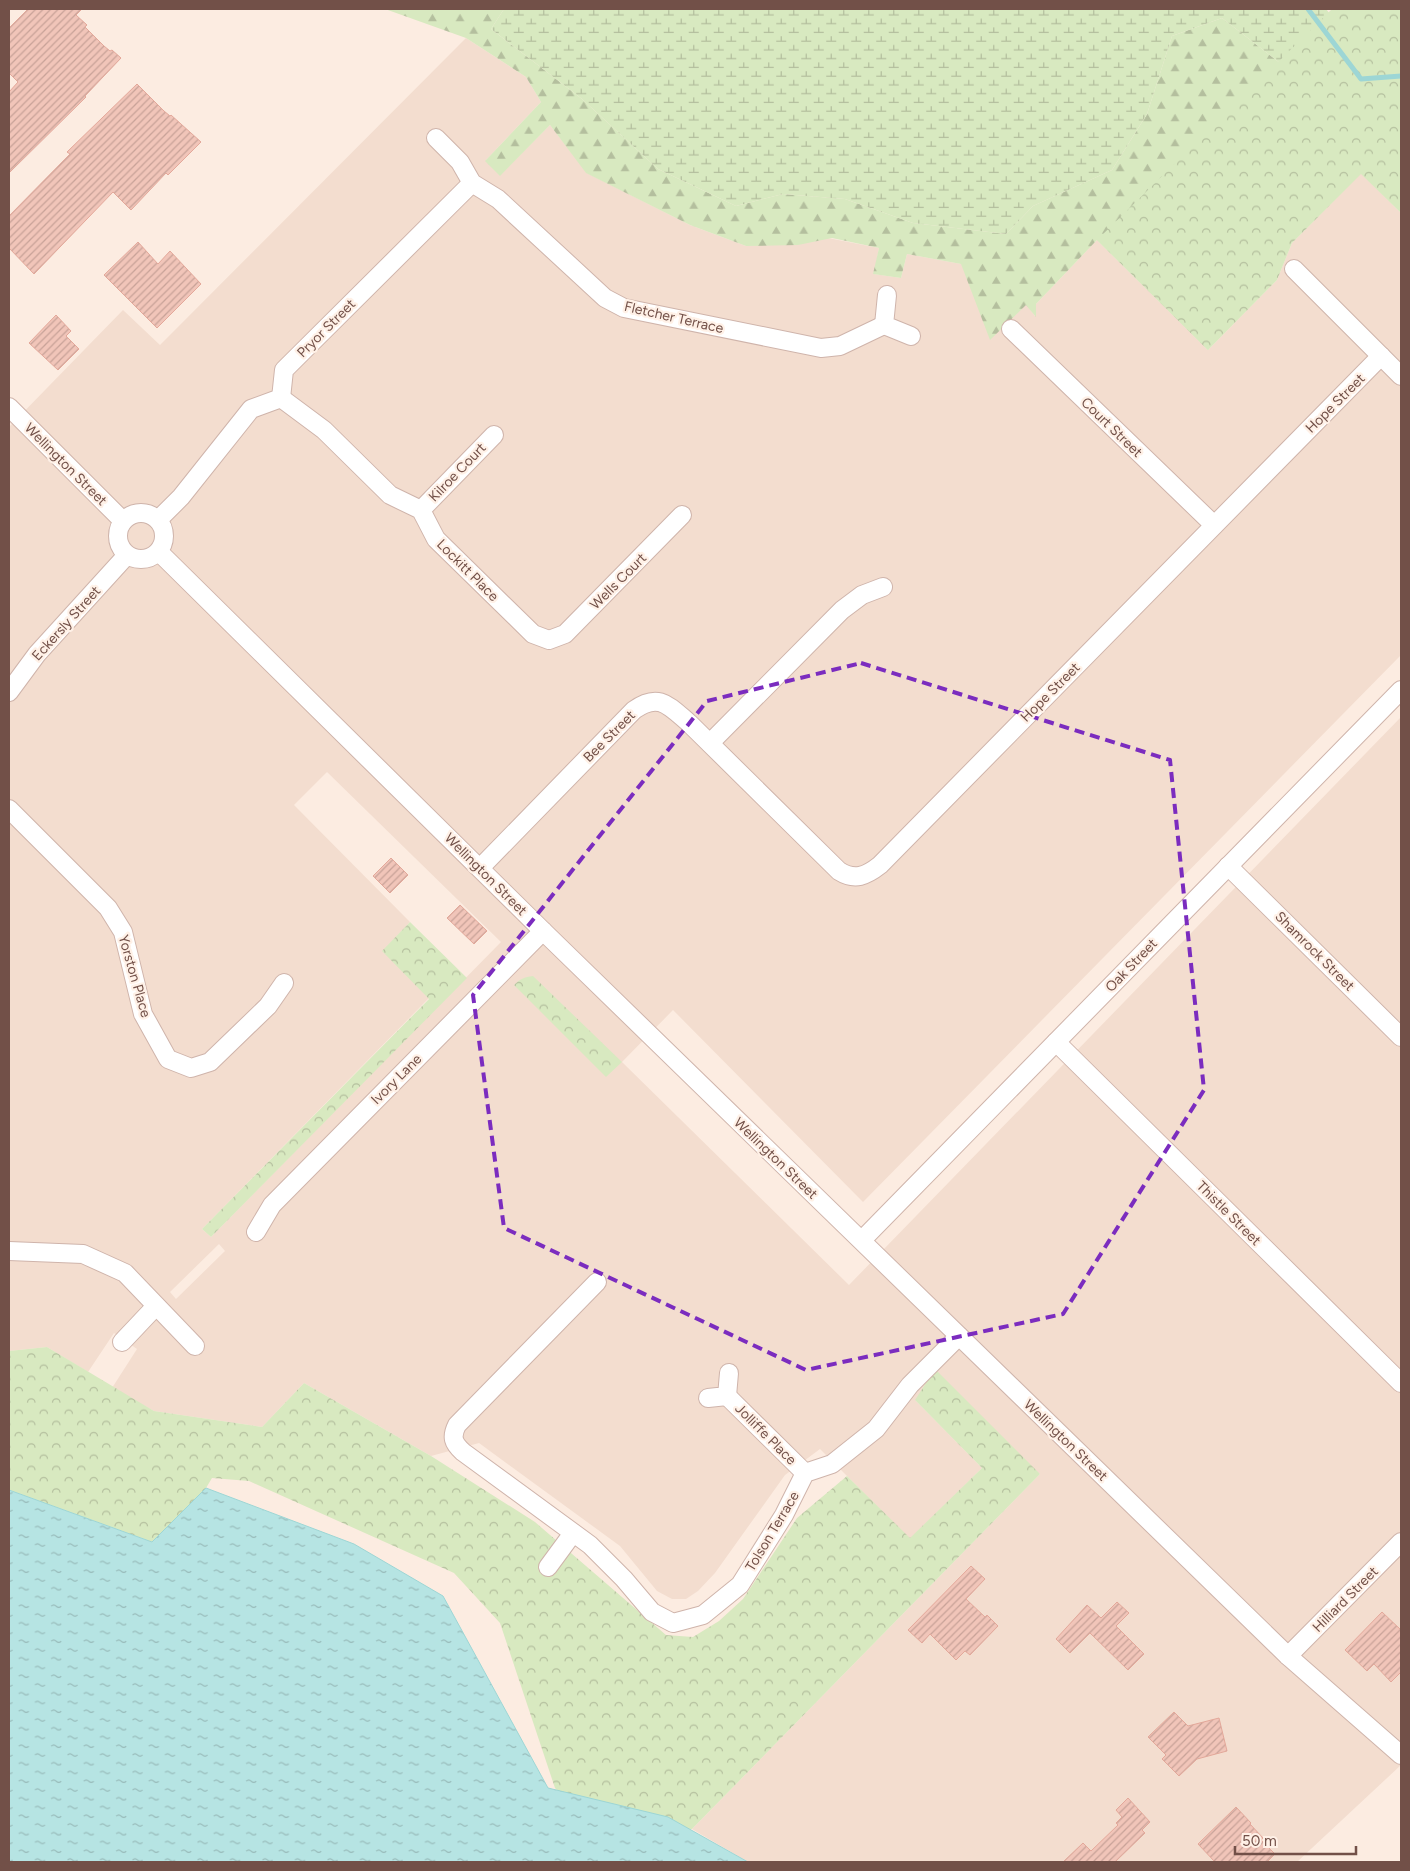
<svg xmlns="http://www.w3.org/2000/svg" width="1410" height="1871" viewBox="0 0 1410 1871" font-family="Figtree,sans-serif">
	<defs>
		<pattern id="forest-firs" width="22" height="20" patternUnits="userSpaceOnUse" patternTransform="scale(1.25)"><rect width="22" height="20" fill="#d8e9c0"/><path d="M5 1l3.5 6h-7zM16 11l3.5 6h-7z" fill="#b4bf9e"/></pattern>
		<pattern id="wetland-marsh" width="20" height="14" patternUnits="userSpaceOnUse" patternTransform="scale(1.25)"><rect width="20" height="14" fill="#d8e9c0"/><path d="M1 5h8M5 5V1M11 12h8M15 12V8" fill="none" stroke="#b4bf9e"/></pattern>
		<pattern id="park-crowns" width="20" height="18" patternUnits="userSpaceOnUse" patternTransform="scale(1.25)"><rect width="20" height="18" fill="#d8e9c0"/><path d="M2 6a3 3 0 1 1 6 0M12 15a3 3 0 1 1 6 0" fill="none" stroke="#b4bf9e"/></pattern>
		<pattern id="water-ripples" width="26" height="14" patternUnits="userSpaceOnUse" patternTransform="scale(1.25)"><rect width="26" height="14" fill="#b6e4e3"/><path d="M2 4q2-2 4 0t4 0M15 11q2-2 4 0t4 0" fill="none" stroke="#98bbba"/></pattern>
		<pattern id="building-hatch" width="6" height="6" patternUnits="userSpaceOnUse" patternTransform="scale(1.25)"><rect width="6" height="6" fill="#f1c5b9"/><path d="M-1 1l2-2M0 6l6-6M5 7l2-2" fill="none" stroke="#c8a298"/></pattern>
	</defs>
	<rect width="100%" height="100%" fill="#fcece1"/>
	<path fill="#f3ddcf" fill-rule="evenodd" d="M 466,38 L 526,77 L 541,102 L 486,160 L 500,175 L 550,125 L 587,173 L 690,225 L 746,246 L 828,238 L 879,248 L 874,274 L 901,278 L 907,254 L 961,264 L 1027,305 L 1035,316 L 1036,304 L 1097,240 L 1208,350 L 1277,280 L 1292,243 L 1361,173 L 1401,213 L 1401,655 L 863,1202 L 673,1010 L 622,1062 L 849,1285 L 1401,717 L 1401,1765 L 1297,1862 L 748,1862 L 692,1829 L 1040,1474 L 915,1400 L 982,1468 L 910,1539 L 820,1449 L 785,1475 L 715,1573 L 698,1591 L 686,1599 L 672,1599 L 657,1591 L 620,1546 L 479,1443 L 431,1456 L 304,1383 L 262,1427 L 154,1411 L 112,1388 L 137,1349 L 114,1333 L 88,1372 L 47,1347 L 9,1351 L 9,918 L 10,917 L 9,915 L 9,427 L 123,310 L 160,345 ZM 327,772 L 501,942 L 211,1237 L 202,1229 L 429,998 L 383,951 L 410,922 L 294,805 ZM 219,1244 L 225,1251 L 176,1299 L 170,1292 Z"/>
	<polygon fill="url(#forest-firs)" points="385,9 504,9 491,29 582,99 658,169 736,206 783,194 845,199 913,223 1006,234 1033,206 1112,170 1147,114 1172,36 1222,18 1293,73 1353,138 1208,350 1097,240 1036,304 1036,317 1026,305 990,340 961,264 907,254 901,278 873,274 879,248 832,238 798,245 746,246 690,225 586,173 550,125 500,176 485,161 541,102 526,77 466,38"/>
	<polygon fill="url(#wetland-marsh)" points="504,9 1326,9 1395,93 1293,73 1222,18 1172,36 1147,114 1112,170 1033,206 1006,234 913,223 845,199 783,194 736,206 658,169 582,99 491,29"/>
	<g fill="url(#park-crowns)">
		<polygon points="1332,9 1401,9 1401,213 1361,174 1292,243 1277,280 1208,350 1097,240"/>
		<polygon points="410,922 467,978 211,1237 202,1229 429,999 382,951"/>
		<path d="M 533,976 L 622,1062 L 606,1077 L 514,985 C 520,979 524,977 533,976 Z"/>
		<polygon points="47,1347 154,1411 262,1427 304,1383 431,1456 535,1522 666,1635 693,1637 719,1621 743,1599 797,1518 847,1476 910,1538 982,1468 915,1400 935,1369 1040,1474 692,1829 670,1832 576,1812 555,1788 500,1623 454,1573 249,1481 212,1478 206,1488 152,1542 9,1490 9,1351"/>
	</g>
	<polygon fill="url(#water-ripples)" stroke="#9dd6d5" points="206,1488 354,1544 443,1596 548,1788 668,1817 748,1862 9,1862 9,1490 152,1542"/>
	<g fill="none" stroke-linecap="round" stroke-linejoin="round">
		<polyline stroke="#9dd6d5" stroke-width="5" points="1308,9 1361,79 1401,76"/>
	</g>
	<g fill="url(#building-hatch)" stroke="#e3a89a">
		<polygon points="28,9 82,9 76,15 87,25 85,27 104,46 110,51 112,50 121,58 85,96 86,97 9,173 9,92 18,82 9,73 9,28"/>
		<polygon points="137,84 164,111 170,116 171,115 201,142 168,175 166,173 131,210 113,192 34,274 9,248 9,216 70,154 67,152"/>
		<polygon points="138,242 158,264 170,251 201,284 157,328 104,275"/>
		<polygon points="56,315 71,331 66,336 79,349 58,370 29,343"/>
		<polygon points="391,858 408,875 390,893 373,876"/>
		<polygon points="460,905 487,931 474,944 447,918"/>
		<polygon points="971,1566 985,1579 966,1599 985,1617 987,1615 998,1626 970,1655 965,1651 956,1660 930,1634 922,1643 908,1630"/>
		<polygon points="1117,1602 1129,1613 1116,1626 1144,1654 1128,1670 1090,1633 1070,1653 1056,1639 1087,1605 1101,1618"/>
		<polygon points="1382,1612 1401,1630 1401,1672 1391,1682 1374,1664 1367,1671 1345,1650"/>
		<polygon points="1174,1712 1188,1726 1219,1718 1227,1751 1197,1759 1179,1776 1162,1759 1166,1755 1148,1737"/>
		<polygon points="1128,1798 1150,1822 1142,1830 1145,1833 1115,1862 1063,1862 1083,1843 1091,1851 1118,1825 1116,1823 1122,1817 1116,1810"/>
		<polygon points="1236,1807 1251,1823 1250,1824 1263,1838 1261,1840 1275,1854 1267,1862 1215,1862 1198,1844"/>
	</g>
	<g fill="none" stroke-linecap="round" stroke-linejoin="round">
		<defs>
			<g id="street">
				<polyline points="436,138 460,162 472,183 498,199 605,298 624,308 821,348 840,346 884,325"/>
				<polyline points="1294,269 1401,376"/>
				<polyline points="887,295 884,325 911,336"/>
				<polyline points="1011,329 1214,525"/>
				<polyline points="281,398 324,430 390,495 421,510 436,539 533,634 549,640 565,634 682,515"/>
				<polyline points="9,407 123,521"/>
				<polyline points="421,510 494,435"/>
				<circle cx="141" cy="536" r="23"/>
				<polyline points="158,520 181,497 251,409 281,398 284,370 472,183"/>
				<polyline points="159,552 543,931 1288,1656 1401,1755"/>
				<polyline points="9,692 37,654 127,555"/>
				<polyline points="710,743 842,610 862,595 883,587"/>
				<polyline points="9,809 108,908 123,932 143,1014 168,1059 191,1068 210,1062 268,1006 284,983"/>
				<polyline points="1228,866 1401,1037"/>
				<path d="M 480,868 L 634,710 C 659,692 669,706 689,723 L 839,871 C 855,881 866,876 880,865 L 1381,356"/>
				<polyline points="1056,1042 1401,1383"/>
				<polyline points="256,1232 272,1205 543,931"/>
				<polyline points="862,1240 1401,690"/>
				<polyline points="9,1251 83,1254 125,1273 195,1346"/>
				<path d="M 597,1282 L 457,1425 C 451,1437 453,1443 463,1452 L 590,1545 L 624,1579 L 652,1612 L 673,1623 L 703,1615 L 740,1585 L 784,1515 L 805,1473 L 832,1464 L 876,1429 L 910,1385 L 959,1336"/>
				<polyline points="122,1342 156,1306"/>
				<polyline points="727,1396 805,1473"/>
				<polyline points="708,1398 727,1396 729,1373"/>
				<polyline points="548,1567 573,1533"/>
				<polyline points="1288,1656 1401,1542"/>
			</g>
		</defs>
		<use href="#street" stroke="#cfb4ab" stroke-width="20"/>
		<use href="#street" stroke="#fff" stroke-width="18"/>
	</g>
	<path fill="none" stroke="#7b2cbf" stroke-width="4" stroke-dasharray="10 6" stroke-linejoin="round" d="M 861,663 L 1170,760 L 1204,1090 L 1063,1314 L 806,1370 L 504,1228 L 473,995 L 707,701 Z"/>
	<g text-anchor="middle" stroke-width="4.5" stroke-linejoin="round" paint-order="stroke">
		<g font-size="14" fill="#725048" stroke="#fff1e7">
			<text transform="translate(674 317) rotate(13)" y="5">Fletcher Terrace</text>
			<text transform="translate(326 328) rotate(-45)" y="5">Pryor Street</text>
			<text transform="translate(1335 403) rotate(-45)" y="5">Hope Street</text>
			<text transform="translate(1112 427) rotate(44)" y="5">Court Street</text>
			<text transform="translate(66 464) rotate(45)" y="5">Wellington Street</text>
			<text transform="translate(457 472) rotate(-46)" y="5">Kilroe Court</text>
			<text transform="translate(468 570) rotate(45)" y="5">Lockitt Place</text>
			<text transform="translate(618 581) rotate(-45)" y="5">Wells Court</text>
			<text transform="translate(66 623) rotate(-48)" y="5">Eckersly Street</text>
			<text transform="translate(1050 692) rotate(-45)" y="5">Hope Street</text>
			<text transform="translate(609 736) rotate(-45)" y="5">Bee Street</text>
			<text transform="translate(486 874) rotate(45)" y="5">Wellington Street</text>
			<text transform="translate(1315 951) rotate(45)" y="5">Shamrock Street</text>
			<text transform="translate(1131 965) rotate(-46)" y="5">Oak Street</text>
			<text transform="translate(135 976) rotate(74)" y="5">Yorston Place</text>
			<text transform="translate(396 1079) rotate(-45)" y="5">Ivory Lane</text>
			<text transform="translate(776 1158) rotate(44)" y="5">Wellington Street</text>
			<text transform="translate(1229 1213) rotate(45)" y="5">Thistle Street</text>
			<text transform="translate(766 1434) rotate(45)" y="5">Jolliffe Place</text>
			<text transform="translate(1066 1440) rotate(44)" y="5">Wellington Street</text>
			<text transform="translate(772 1531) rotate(-59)" y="5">Tolson Terrace</text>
			<text transform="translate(1345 1599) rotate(-45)" y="5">Hilliard Street</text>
		</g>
	</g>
	<rect width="1410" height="1871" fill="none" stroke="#725048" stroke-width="20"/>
	<path d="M1235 1846v8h121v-8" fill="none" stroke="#725048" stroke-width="2.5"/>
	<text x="1242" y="1846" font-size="15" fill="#725048" stroke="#fff1e7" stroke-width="4" paint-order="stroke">50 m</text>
</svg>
